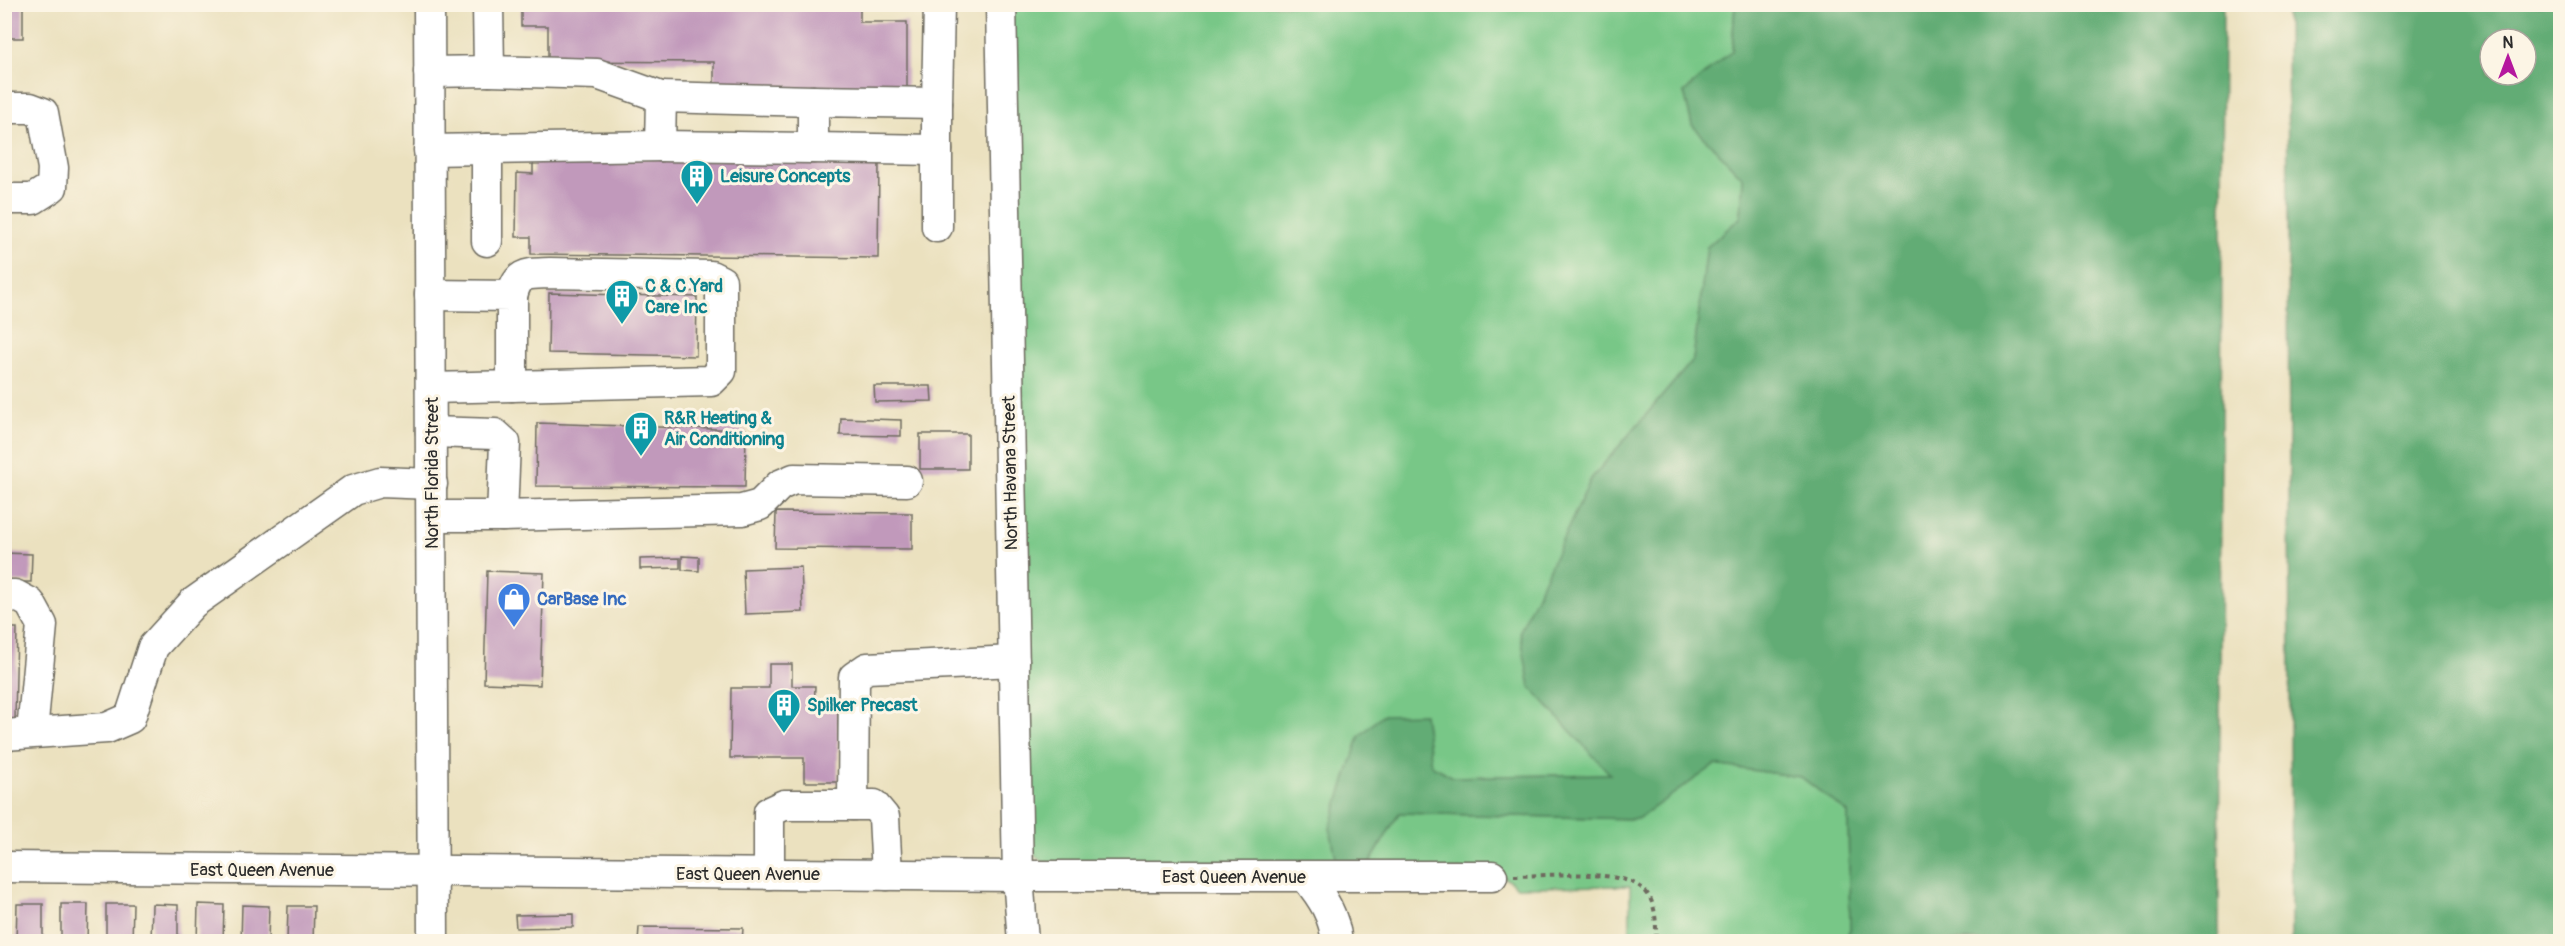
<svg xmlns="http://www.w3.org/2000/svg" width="2565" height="946" viewBox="0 0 2565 946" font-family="Pangolin,sans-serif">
	<rect width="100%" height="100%" fill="#fcf5e5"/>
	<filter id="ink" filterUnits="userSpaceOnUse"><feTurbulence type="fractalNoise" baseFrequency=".0167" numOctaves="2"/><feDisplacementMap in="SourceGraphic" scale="12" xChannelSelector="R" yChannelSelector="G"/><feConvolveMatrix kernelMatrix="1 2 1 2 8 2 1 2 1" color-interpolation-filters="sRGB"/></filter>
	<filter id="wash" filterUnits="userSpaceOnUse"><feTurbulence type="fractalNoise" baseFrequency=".008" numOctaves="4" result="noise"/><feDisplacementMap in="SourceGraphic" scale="24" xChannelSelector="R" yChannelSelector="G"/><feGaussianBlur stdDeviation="1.35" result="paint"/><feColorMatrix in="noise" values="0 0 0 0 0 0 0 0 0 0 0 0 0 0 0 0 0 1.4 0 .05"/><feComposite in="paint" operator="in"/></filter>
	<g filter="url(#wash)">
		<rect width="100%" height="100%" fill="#ebe1bf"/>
		<g fill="#78c787" stroke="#527959" stroke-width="1.5">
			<polygon points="1007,5 1735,5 1732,51 1684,92 1692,125 1743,178 1741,217 1707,247 1693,360 1591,479 1531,687 1611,774 1453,777 1431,766 1424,715 1338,869 1044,863 1036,857 1025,836"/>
			<polygon points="1715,765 1801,777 1848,813 1850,929 1845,941 1630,941 1630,886 1517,887 1494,870 1366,870 1399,813 1637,819"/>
		</g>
		<g fill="#62ac74" stroke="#466c50" stroke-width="1.5" fill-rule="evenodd">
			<polygon points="1735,5 2223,5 2219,941 1845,941 1850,929 1848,813 1801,777 1715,765 1637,819 1399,813 1366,870 1338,869 1330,828 1359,737 1382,715 1424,714 1431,765 1453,777 1610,774 1530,687 1520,631 1591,479 1693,360 1707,247 1741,217 1743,178 1692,125 1684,92 1732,51"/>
			<path d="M 2287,5 L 2560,5 L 2560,941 L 2291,941 ZM 2490,39 L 2526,39 L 2526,75 L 2490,75 Z"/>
		</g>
		<g id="blocks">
			<g fill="#c199bb">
				<rect x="4" y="4" width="19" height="34"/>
				<polygon points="521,5 860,5 860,22 907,22 907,93 714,91 714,62 548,61 548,26 521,26"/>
				<polygon points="533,157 879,160 878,258 531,254 531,237 516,237 517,173 533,174"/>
				<polygon points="549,293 697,297 696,356 548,353"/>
				<polygon points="874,386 931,386 932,401 875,402"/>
				<polygon points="841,418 901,420 901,436 840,435"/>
				<polygon points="537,423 746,430 745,487 536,486"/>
				<rect x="920" y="434" width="48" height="35"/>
				<polygon points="776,512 912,513 912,549 775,548"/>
				<polygon points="4,553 32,554 31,582 4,582"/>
				<polygon points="682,556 699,557 699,571 682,570"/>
				<polygon points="680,558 680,568 640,569 640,559"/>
				<polygon points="801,567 803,612 745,614 743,569"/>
				<polygon points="487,571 544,573 540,685 484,683"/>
				<polygon points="4,628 17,628 15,721 4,721"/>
				<polygon points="769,664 792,664 792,686 815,686 814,710 838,710 838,782 804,782 804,758 730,758 731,688 769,688"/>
				<polygon points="17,904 43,904 43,942 16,942"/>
				<polygon points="61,904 88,904 87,942 61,942"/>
				<polygon points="106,904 133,904 132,942 106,942"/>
				<polygon points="152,904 178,905 178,942 151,942"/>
				<polygon points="198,904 224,905 223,942 197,942"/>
				<polygon points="242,905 269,906 268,942 241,942"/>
				<polygon points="288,906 314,906 313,942 287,942"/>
				<polygon points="573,914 573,927 516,928 515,915"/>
				<polygon points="639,927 743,928 742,942 638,942"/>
			</g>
		</g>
	</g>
	<g filter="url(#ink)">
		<use href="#blocks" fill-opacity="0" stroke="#6e6b5f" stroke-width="1.5"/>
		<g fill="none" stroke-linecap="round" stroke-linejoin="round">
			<defs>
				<g id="minor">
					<polyline points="429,4 433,942"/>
					<polyline points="1001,4 1018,876 1023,942"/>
					<polyline points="489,71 597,74 661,97 660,146 813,148 813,101 937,103 939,4"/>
					<polyline points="429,72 489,71 488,4"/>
					<polyline points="661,97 813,101"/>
					<polyline points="4,108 30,108 43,113 53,168 52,187 33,199 4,199"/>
					<polyline points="813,148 937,150"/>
					<polyline points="487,149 487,241"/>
					<polyline points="429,150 660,146"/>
					<polyline points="937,227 937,103"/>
					<polyline points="430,295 512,296 512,386 431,388"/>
					<path d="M 512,296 C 518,271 528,274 550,273 L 711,276 L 721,281 L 721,371 L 711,381 L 512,386"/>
					<polyline points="431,432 495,434 505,443 502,516 432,516"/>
					<polyline points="502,516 742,510 760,505 780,485 794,479 907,481"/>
					<polyline points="4,595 15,595 30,603 42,625 32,732"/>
					<polyline points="4,735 107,728 130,718 153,647 193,603 353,490 380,482 432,484"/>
					<polyline points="853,805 854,677 867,668 1014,661"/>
					<polyline points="4,867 1018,876 1492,876"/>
					<polyline points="769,874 769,812 784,805 874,805 884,817 887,875"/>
					<path d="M 1306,877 C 1323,898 1334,915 1337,942"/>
				</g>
			</defs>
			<use href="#minor" stroke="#6e6b5f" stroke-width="33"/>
			<path stroke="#6e6b5f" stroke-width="4" stroke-dasharray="4.5 4.5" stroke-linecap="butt" d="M 1514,876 C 1545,876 1626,867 1646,892 C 1657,905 1656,926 1656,942"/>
			<use href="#minor" stroke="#fff" stroke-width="30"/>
		</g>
	</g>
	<defs>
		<symbol id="building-pin" viewBox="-11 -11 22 30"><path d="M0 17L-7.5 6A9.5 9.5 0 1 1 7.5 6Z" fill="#0f9aa8" stroke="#fcf5e5"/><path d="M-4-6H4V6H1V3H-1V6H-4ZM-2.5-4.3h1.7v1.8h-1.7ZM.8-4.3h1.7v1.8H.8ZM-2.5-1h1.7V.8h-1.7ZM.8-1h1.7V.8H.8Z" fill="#fff"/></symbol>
		<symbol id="shop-pin" viewBox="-11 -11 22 30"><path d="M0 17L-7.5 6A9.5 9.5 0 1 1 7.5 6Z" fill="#3f7fe0" stroke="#fcf5e5"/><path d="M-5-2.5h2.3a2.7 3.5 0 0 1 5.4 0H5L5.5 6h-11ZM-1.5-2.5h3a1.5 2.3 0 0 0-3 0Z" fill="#fff"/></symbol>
	</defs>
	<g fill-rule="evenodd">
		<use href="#building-pin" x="678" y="157" width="38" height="52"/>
		<use href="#building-pin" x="603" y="277" width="38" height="52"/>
		<use href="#building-pin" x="622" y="409" width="38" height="52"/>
		<use href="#shop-pin" x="495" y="580" width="38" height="52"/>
		<use href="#building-pin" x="765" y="686" width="38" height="52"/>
	</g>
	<g text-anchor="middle" stroke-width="6" stroke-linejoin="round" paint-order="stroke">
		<g font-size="18" font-weight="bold" fill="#0d838f" stroke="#fcf5e5" text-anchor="start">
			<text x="720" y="182">Leisure Concepts</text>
			<text x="645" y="292">C &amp; C Yard<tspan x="645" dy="21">Care Inc</tspan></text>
			<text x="664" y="424">R&amp;R Heating &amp;<tspan x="664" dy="21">Air Conditioning</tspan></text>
			<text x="807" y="711">Spilker Precast</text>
		</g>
		<g font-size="18" fill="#2b2b2b" stroke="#fcf5e5">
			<text transform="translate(432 473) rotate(-90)" y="6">North Florida Street</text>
			<text transform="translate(1010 473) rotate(-91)" y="6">North Havana Street</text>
			<text x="262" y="876">East Queen Avenue</text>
			<text x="748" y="880">East Queen Avenue</text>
			<text x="1234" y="883">East Queen Avenue</text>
		</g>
		<g font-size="18" font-weight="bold" fill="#366cbe" stroke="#fcf5e5" text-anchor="start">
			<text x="537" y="605">CarBase Inc</text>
		</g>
	</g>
	<rect width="2565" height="946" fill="none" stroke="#fcf5e5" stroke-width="24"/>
	<g transform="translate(2508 57)"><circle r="28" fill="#fcf5e5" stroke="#a8a49b" stroke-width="1.5"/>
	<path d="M0-4.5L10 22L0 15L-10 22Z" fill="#b5179e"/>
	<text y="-9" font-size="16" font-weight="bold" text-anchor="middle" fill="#2b2b2b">N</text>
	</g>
</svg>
